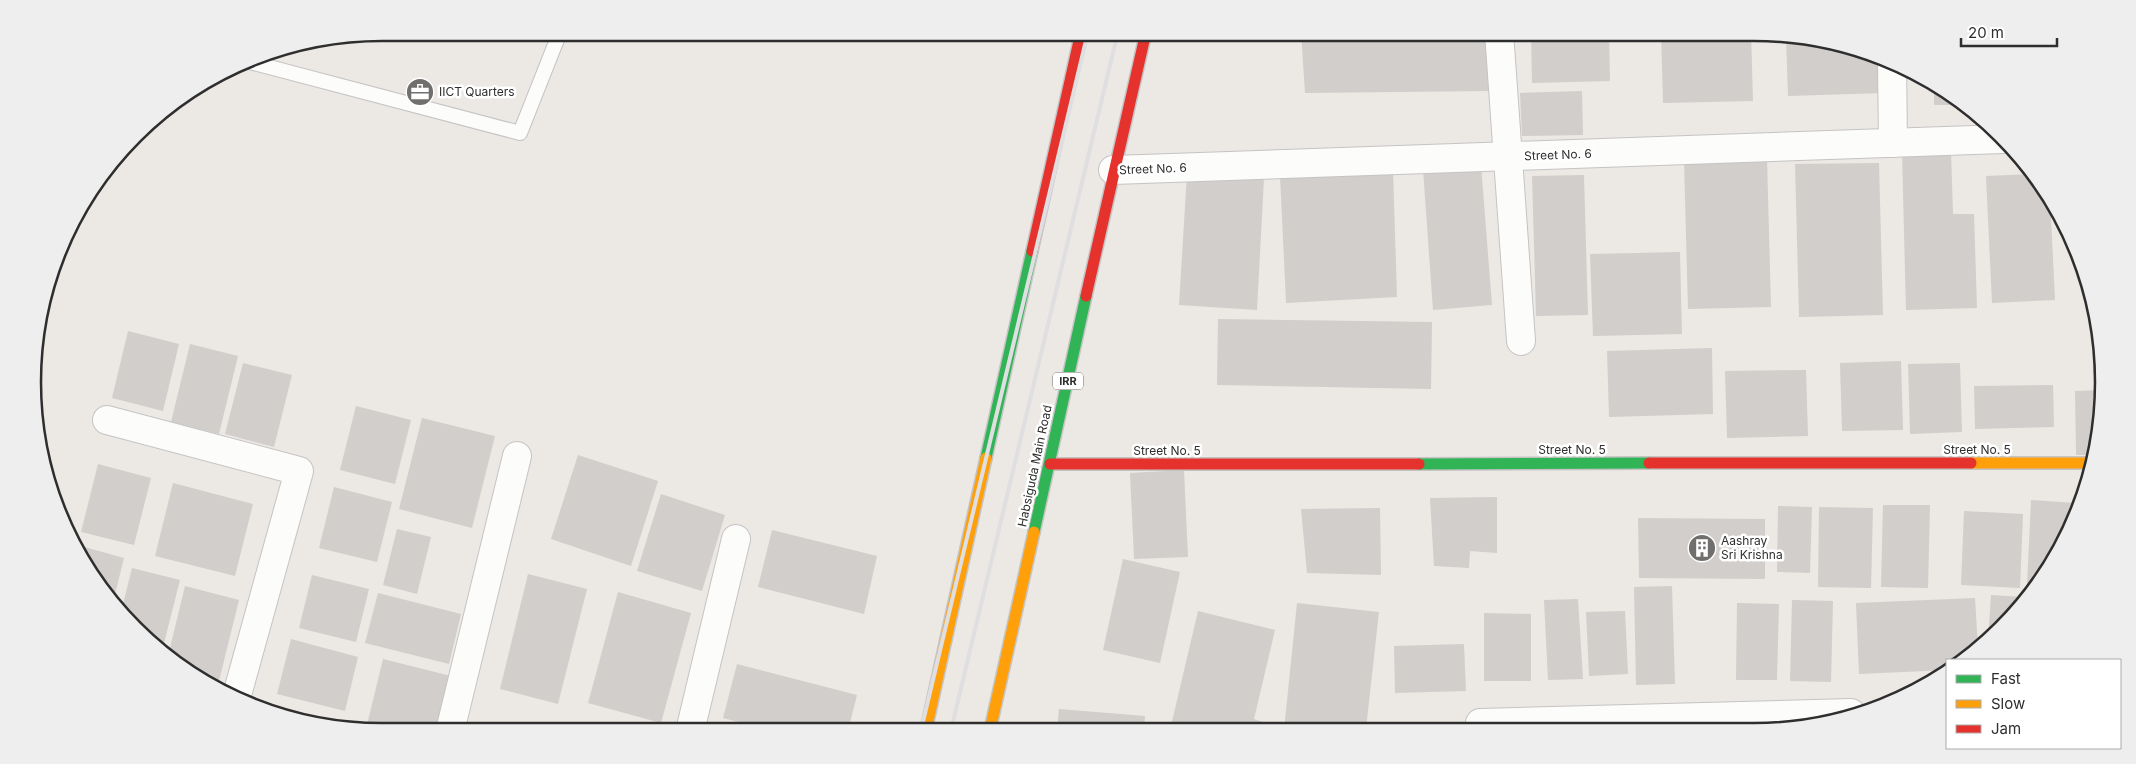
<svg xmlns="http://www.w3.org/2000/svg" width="2136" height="764" viewBox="0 0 2136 764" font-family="Inter,sans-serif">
	<rect width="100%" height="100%" fill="#ece8e4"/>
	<g fill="#d1cecb">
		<polygon points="1301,32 1485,32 1489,91 1305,93"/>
		<polygon points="1531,32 1609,32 1610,81 1532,83"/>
		<polygon points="1661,32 1751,32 1753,101 1663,103"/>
		<polygon points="1786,37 1844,44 1883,59 1884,93 1788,96"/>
		<polygon points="1934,84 1967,105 1934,105"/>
		<polygon points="1582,91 1583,135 1522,136 1520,93"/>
		<polygon points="1951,152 1953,214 1974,214 1977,308 1906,310 1902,153"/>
		<polygon points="1767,158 1771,307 1688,309 1684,160"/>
		<polygon points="1879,163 1883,315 1799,317 1795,164"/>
		<polygon points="1481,165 1492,305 1433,310 1423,169"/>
		<polygon points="1393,170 1397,297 1286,303 1280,175"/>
		<polygon points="1187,174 1264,178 1257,310 1179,305"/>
		<polygon points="2033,174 2050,198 2055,300 1992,303 1986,176"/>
		<polygon points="1584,175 1588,315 1536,316 1532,176"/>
		<polygon points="1680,252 1682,334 1593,336 1590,254"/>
		<polygon points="2096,315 2100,336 2102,374 2093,374 2092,316"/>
		<polygon points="1218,319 1432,322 1431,389 1217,385"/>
		<polygon points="128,331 179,344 163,411 112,398"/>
		<polygon points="190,344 238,356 219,434 171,422"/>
		<polygon points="1712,348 1713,414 1609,417 1607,351"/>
		<polygon points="1901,361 1903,430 1842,431 1840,363"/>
		<polygon points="243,363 292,375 274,447 225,434"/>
		<polygon points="1960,363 1962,432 1910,434 1908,364"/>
		<polygon points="1806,370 1808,436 1727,438 1725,371"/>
		<polygon points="2053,385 2054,427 1975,429 1974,386"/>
		<polygon points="2102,390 2103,404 2094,455 2076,455 2075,391"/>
		<polygon points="356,406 411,420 395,484 340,470"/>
		<polygon points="422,418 495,436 472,528 399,509"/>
		<polygon points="578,455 658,481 631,566 551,539"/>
		<polygon points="98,464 151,478 134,545 81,532"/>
		<polygon points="1184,470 1188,557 1134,559 1130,473"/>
		<polygon points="173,483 253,504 235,576 155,556"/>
		<polygon points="334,487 392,502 377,562 319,548"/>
		<polygon points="661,494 725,515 702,591 637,571"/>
		<polygon points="1497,497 1497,553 1470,551 1469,568 1434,566 1430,498"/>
		<polygon points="2031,500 2075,503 2075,514 2057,557 2034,585 2027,585"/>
		<polygon points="1883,505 1930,505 1928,588 1881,587"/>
		<polygon points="1778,506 1812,507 1810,573 1777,572"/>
		<polygon points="1819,507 1873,508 1871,588 1818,587"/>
		<polygon points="1380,508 1381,575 1307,573 1301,509"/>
		<polygon points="1964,511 2023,514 2020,588 1961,585"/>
		<polygon points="1638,518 1765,519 1765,579 1639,578"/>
		<polygon points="397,529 431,537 417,594 383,585"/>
		<polygon points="772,530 877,556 864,614 758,587"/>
		<polygon points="77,545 124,558 113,602 92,576"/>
		<polygon points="1123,559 1180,572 1160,663 1103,650"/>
		<polygon points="132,568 180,580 162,651 135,629 121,612"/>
		<polygon points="528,574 587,589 558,704 500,689"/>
		<polygon points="312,575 369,589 356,642 299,628"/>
		<polygon points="185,586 239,600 219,681 188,672 168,656"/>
		<polygon points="1672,586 1675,684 1636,685 1634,587"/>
		<polygon points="618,592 691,613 661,723 588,703"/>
		<polygon points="378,593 461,614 449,664 365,643"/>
		<polygon points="1991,595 2024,597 1988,640"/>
		<polygon points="1975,598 1978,649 1961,660 1947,660 1946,670 1859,674 1856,603"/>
		<polygon points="1578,599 1583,679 1548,680 1544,600"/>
		<polygon points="1792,600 1833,601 1831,682 1790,681"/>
		<polygon points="1297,603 1379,612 1366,729 1284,730"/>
		<polygon points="1737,603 1779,604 1777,680 1736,680"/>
		<polygon points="1198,611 1275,630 1254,719 1263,722 1261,730 1170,730"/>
		<polygon points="1625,611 1628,674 1589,676 1586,612"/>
		<polygon points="1484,613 1531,614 1531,681 1484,681"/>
		<polygon points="291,639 358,657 345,711 277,694"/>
		<polygon points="1464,644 1466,691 1395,693 1394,646"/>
		<polygon points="383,659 455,677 441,731 366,729"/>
		<polygon points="737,664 857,695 848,731 774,731 723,718"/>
		<polygon points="1059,709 1145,716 1144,730 1057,730"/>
	</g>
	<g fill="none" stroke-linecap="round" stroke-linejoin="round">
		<defs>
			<polyline id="lane" points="246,61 520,133 560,32"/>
			<g id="street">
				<polyline points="1499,32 1521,341"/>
				<polyline points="1892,62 1893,143"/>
				<polyline points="1113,170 2003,139"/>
				<polyline points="107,420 299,471 237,695"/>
				<polyline points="1479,729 1480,723 1851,713"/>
				<polyline points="450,731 517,456"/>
				<polyline points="690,731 736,539"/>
			</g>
			<g id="fast">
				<polyline points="986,458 1032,251"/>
				<polyline points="1419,464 1649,463"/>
				<polyline points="1034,532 1086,296"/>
			</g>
			<g id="slow">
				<polyline points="1971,463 2093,463"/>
				<polyline points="926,730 986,458"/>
				<polyline points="990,730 1034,532"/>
			</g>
			<g id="jam">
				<polyline points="1032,251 1081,32"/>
				<polyline points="1086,296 1146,32"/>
				<polyline points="1649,463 1971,463"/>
				<polyline points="1050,464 1419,464"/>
			</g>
		</defs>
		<use href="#lane" stroke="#c5c4c5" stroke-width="16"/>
		<use href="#street" stroke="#c5c4c5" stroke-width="30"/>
		<use href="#fast" stroke="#c5c4c5" stroke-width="14"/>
		<use href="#slow" stroke="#c5c4c5" stroke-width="14"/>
		<use href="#jam" stroke="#c5c4c5" stroke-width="14"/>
		<use href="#lane" stroke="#fcfcfb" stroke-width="14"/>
		<use href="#street" stroke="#fcfcfb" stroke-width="28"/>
		<use href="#fast" stroke="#30b455" stroke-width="11"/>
		<use href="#slow" stroke="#ff9f0a" stroke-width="11"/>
		<use href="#jam" stroke="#e5322d" stroke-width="11"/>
		<g stroke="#dfdfe1" stroke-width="4">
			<polyline points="921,730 1088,32"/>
			<polyline points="951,730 1118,32"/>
		</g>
	</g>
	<defs>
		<symbol id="office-disc" viewBox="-11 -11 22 22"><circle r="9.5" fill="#706f6e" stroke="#fff"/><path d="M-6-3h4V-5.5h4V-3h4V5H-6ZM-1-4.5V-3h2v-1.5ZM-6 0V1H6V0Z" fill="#fff"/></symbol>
		<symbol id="building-disc" viewBox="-11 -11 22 22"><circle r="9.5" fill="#706f6e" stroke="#fff"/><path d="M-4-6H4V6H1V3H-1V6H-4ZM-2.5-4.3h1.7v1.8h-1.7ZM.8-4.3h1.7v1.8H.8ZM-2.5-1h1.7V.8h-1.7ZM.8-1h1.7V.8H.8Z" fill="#fff"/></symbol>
	</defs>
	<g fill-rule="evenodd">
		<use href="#office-disc" x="404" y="76" width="32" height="32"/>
		<use href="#building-disc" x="1686" y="532" width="32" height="32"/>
	</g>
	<g text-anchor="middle" stroke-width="5" stroke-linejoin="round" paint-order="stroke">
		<rect fill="#fff" stroke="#6d6d6d" stroke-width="1" x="1053" y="372.5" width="30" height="17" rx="4"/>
		<g font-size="11" font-weight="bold" fill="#2e2e2e">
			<text x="1068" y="385">IRR</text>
		</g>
		<g font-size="12" fill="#2e2e2e" stroke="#fff" text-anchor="start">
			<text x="439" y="96">IICT Quarters</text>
			<text x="1721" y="545">Aashray<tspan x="1721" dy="14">Sri Krishna</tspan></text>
		</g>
		<g font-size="12" fill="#2e2e2e" stroke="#fff">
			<text transform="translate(1558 155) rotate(-2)" y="4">Street No. 6</text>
			<text transform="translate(1153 169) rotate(-2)" y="4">Street No. 6</text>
			<text x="1572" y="454">Street No. 5</text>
			<text x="1977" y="454">Street No. 5</text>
			<text x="1167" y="455">Street No. 5</text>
			<text transform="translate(1035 466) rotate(-78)" y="4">Habsiguda Main Road</text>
		</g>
	</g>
	<path d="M0 0H2136V764H0ZM382 41H1754A341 341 0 0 1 2095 382V382A341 341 0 0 1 1754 723H382A341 341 0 0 1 41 382V382A341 341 0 0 1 382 41Z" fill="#eee" fill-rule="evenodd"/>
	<path fill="none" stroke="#2e2e2e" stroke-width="2.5" d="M382 41H1754A341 341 0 0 1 2095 382V382A341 341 0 0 1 1754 723H382A341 341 0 0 1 41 382V382A341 341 0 0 1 382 41Z"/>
	<rect x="1946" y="659" width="175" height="90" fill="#ffffff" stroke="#ababab"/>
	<rect x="1956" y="675" width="25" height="8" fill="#30b455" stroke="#ababab"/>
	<text x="1991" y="684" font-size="15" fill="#2e2e2e">Fast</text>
	<rect x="1956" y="700" width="25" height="8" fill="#ff9f0a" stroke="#ababab"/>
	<text x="1991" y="709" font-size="15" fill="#2e2e2e">Slow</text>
	<rect x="1956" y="725" width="25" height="8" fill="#e5322d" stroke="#ababab"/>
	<text x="1991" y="734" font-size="15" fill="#2e2e2e">Jam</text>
	<path d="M1961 38v8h96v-8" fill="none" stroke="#2e2e2e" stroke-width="2.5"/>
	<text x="1968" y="38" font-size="15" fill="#2e2e2e" stroke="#ffffff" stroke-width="4" paint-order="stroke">20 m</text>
</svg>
